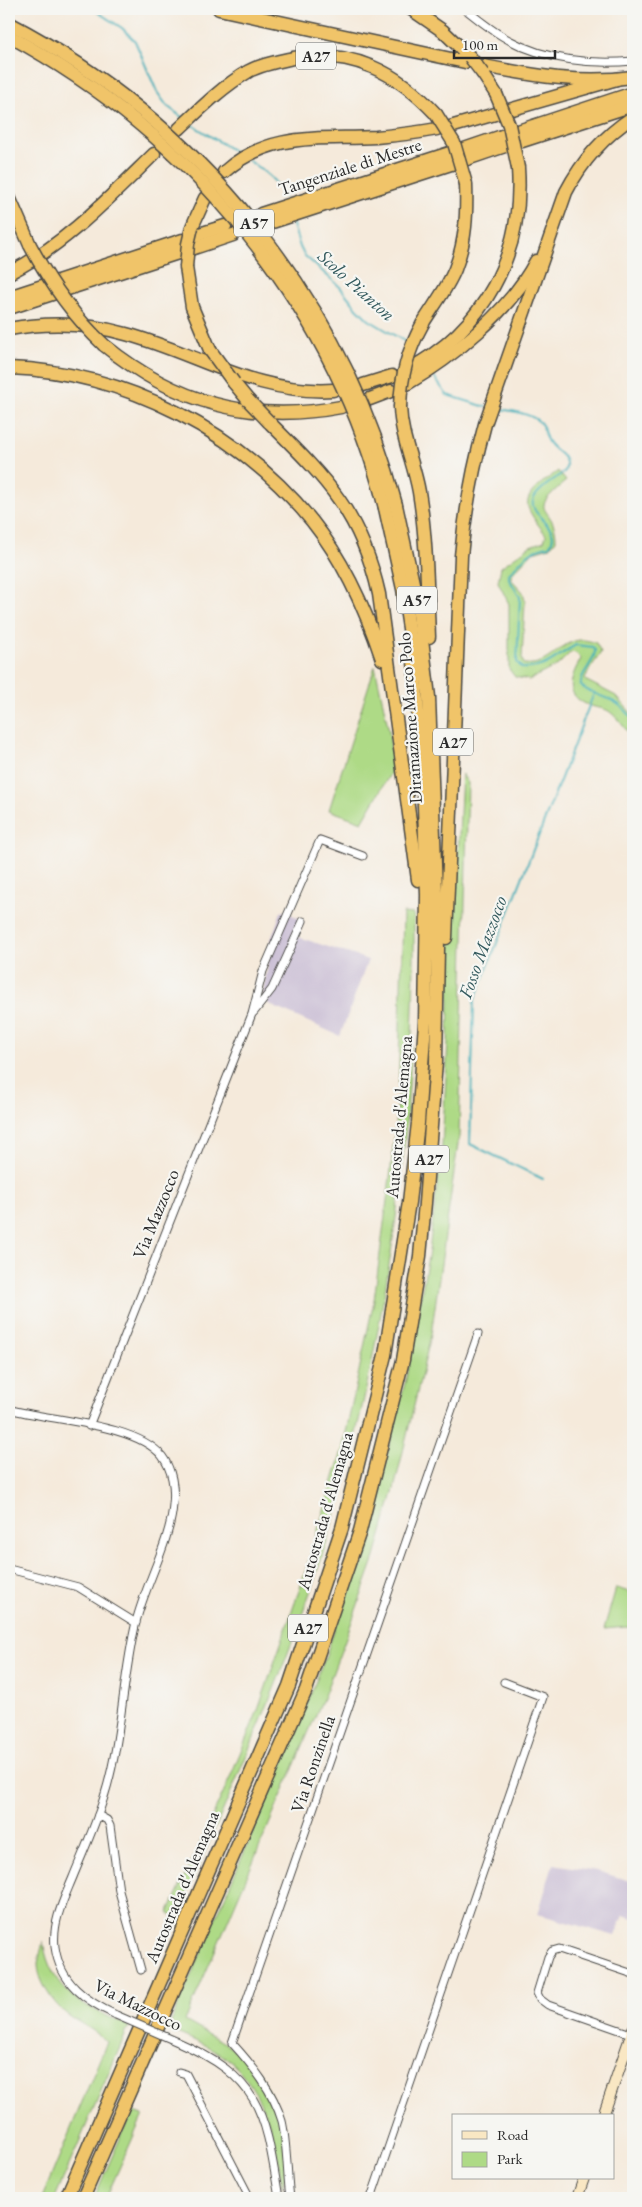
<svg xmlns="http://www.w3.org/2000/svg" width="642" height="2207" viewBox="0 0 642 2207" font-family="'EB Garamond',serif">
	<rect width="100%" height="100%" fill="#f6f6f2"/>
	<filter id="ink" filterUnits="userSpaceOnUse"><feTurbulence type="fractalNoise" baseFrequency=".02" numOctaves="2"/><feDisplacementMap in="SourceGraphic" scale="10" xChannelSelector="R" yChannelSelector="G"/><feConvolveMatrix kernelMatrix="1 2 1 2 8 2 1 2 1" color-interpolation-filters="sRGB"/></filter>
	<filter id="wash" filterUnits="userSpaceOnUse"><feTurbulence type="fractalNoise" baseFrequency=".0096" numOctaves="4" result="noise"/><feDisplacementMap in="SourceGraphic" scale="20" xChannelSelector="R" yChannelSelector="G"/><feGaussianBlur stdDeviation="1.12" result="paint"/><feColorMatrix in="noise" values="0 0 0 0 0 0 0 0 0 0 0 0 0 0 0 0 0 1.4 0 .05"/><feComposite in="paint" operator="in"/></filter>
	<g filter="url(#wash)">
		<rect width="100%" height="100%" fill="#f5eadb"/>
		<g fill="#cbbfd5">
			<polygon points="285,911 302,920 298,937 368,960 340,1036 272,1006 262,999 270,953 264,959 281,912"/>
			<polygon points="553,1864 597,1871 633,1882 633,1918 623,1915 615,1936 538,1914"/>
		</g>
		<g fill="#aeda86" stroke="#6c8258">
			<path d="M 558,471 L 566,481 C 523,516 556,503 556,540 L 550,547 L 533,552 L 512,574 L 511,579 L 523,592 L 525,601 L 522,659 L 524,664 C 556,668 561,629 596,643 L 601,652 C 596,662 587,670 585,680 L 616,696 L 633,715 L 633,739 C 626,730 619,719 610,712 C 605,708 597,708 591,706 C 564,697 569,679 581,659 L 576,653 L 571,652 L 558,665 L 529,680 L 515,677 L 509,669 L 509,604 L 498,582 L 501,567 L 530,546 L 544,541 L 546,535 C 540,527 531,516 528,507 C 524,492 548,479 558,471 Z"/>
			<polygon points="375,666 389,731 393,769 362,822 329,810"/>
			<path d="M 462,774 L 468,783 L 459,1137 L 431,1335 L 394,1489 L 375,1557 L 351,1624 L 324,1696 L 185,2021 L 230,2046 L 260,2074 L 280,2116 L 288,2164 L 282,2188 C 277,2142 265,2089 226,2058 C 209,2045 187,2038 168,2029 L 299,1725 L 326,1655 L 370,1521 L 406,1379 L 429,1251 L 442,1146 L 448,1042 L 450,943 L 456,896 Z"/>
			<path d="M 403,913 L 413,914 L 414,919 C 416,1119 390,1317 336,1510 C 296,1651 234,1784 176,1918 L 168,1913 L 228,1782 L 258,1710 L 302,1582 L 342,1451 L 374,1300 L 390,1177 L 398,1100 Z"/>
			<polygon points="616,1588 633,1593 633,1630 627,1627 604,1629"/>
			<path d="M 43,1941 C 51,1994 85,2006 129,2026 L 55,2198 L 42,2198 L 107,2042 C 96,2031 85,2026 72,2018 C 56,2008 38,1983 38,1964 C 39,1956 42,1948 43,1941 Z"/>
			<polygon points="132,2111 143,2115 106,2198 94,2198"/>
		</g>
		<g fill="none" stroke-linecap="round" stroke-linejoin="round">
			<g stroke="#3fafba" stroke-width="2">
				<polyline points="93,9 122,28 135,41 157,92 167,106 183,118"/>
				<polyline points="191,124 240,155"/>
				<path d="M 248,160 C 263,171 277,179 284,197"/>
				<polyline points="292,222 300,247 304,255 340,287 357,308 369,320 409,344"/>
				<polyline points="431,373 447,395 486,407"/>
				<path d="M 495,408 C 508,411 526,412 537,420 C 545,425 543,433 547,440 C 552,452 571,454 565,471 C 556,479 540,487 534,498 C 525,515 565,527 549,546 C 530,548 521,561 509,574 L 509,579 L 520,597 L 517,662 L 522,668 C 545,671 557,655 576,645 L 593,647 L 595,650 C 595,664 579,673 581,686 C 602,701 615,694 633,720"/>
				<polyline points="543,1179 470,1144 474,1002 594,693"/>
			</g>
		</g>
	</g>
	<g filter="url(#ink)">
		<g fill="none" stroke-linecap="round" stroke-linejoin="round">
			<defs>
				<g id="street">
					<path d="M 465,9 C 479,20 493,32 509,40 C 545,60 593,65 633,61"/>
					<polyline points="254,1012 272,989 303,921"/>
					<path d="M 9,1409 C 50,1421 135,1423 162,1456 C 172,1469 175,1488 173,1504 C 171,1540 145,1585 136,1622 C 122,1679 122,1741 104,1797 C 96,1824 84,1850 73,1877 C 64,1899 52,1922 55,1947 C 60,1983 86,2001 116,2015"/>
					<polyline points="89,1426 252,1014 263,971 320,840 363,856"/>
					<polyline points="9,1569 78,1587 136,1623"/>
					<polyline points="98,1815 107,1820 110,1826 119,1891 141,1970"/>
					<polyline points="631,2034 548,2005 540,1999 537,1993 548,1957 552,1951 559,1949 633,1974"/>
					<path d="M 178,2042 C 263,2079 265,2115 279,2198"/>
					<polyline points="179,2072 186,2074 250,2198"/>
					<path d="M 290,2198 C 287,2176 287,2141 282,2121 C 273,2091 253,2066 232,2043 L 478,1334"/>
					<polyline points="371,2198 543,1697 504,1682"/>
				</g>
				<g id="secondary">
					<polyline points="603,2116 633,2029"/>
					<polyline points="577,2198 584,2178"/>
				</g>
				<g id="highway">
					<polyline points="219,9 465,62"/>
					<polyline points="411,9 443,31 470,57"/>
					<path d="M 484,66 C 534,76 582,84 633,77"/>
					<polyline points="483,74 496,94"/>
					<polyline points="450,127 617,79"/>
					<path d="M 179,129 C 201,108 222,87 249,71 C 262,64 279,61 293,58 C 352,49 397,72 436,114"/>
					<polyline points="518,131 633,93"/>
					<polyline points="522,141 633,105"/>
					<polyline points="464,149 505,135"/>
					<polyline points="467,159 508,145"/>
					<path d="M 224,172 C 270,131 320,140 376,137 C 397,135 417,133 437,129"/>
					<polyline points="9,197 30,245"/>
					<polyline points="261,214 450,153"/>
					<polyline points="269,223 454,163"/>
					<polyline points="192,227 205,198"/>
					<polyline points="193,236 225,226"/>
					<polyline points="191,249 233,235"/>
					<polyline points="186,267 192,307 210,350"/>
					<path d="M 9,273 C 65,245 109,198 154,154"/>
					<polyline points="9,297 183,240"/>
					<polyline points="9,308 181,252"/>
					<path d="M 423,323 C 434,305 448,287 455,269 C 466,241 467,213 466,184"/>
					<path d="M 9,329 C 48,322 87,323 126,334 C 197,353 256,395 333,390"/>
					<path d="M 104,345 C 175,403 251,424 341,407"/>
					<path d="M 9,368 C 125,372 239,431 312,521 C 344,561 366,610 382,659"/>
					<path d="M 407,370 C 484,330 524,254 518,168"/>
					<polyline points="234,383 248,400"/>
					<polyline points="363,385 392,376"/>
					<path d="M 405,385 C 453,357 510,311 536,261"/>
					<polyline points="370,399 391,391"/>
					<path d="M 400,407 C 401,437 414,463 419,492 C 427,540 427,589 429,637"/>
					<path d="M 269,422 C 326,479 361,513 379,594 L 418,880"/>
					<path d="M 446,938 L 461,556 C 465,511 473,468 485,424 L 566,192 C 582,161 604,136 633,117"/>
					<polyline points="66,2198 289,1686 342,1528 385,1355 409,1202 418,1123 425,1022 427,895 423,777 414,661 403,589 385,508"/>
					<polyline points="83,2198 306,1690 360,1531 403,1360 420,1256 425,1203 436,1062 438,948 429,697 418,606 396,505"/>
				</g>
			</defs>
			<use href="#street" stroke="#494845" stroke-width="9"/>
			<use href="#secondary" stroke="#494845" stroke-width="12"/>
			<use href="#highway" stroke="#494845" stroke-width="15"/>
			<use href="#street" stroke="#fff" stroke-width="7"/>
			<use href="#secondary" stroke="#f9e7c3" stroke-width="10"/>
			<use href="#highway" stroke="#f0c469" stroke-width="12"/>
			<defs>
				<polyline id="street-bridge" points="116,2015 178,2042"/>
				<g id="highway-bridge">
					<path d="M 9,23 C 198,122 342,297 396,505"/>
					<path d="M 9,36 C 192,135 333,304 385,508"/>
					<polyline points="470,57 483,74"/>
					<polyline points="496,94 509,125 518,168"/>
					<polyline points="436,114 454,143 466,184"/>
					<path d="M 30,245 C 50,283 73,316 104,345"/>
					<polyline points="186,267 188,244 192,227"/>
					<polyline points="210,350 234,383"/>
					<polyline points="248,400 269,422"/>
					<path d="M 400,407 C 401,375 408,350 423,323"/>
				</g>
			</defs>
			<use href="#street-bridge" stroke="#494845" stroke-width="9" stroke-linecap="butt"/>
			<use href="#highway-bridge" stroke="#494845" stroke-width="15" stroke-linecap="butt"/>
			<use href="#street-bridge" stroke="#fff" stroke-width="7"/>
			<use href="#highway-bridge" stroke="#f0c469" stroke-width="12"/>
		</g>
	</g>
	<g text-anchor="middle" stroke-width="4.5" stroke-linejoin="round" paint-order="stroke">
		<g fill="#f6f6f2" stroke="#686867" stroke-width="1">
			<rect x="296" y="42.5" width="40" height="27" rx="4"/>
			<rect x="234" y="209.5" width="40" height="27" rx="4"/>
			<rect x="397" y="586.5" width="40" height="27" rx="4"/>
			<rect x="433" y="728.5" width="40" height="27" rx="4"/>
			<rect x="409" y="1145.5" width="40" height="27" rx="4"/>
			<rect x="288" y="1614.5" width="40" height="27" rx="4"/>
		</g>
		<g font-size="16" font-weight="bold" fill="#2b2b2b">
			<text x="316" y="62">A27</text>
			<text x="254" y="229">A57</text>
			<text x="417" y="606">A57</text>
			<text x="453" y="748">A27</text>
			<text x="429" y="1165">A27</text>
			<text x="308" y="1634">A27</text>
		</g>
		<g font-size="18" fill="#2b2b2b" stroke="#f6f6f2">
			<text transform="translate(350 167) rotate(-18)" y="6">Tangenziale di Mestre</text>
			<text transform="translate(410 718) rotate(-94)" y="6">Diramazione Marco Polo</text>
			<text transform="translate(399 1117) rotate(-85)" y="6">Autostrada d'Alemagna</text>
			<text transform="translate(156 1214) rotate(-68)" y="6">Via Mazzocco</text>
			<text transform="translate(325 1511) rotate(-74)" y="6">Autostrada d'Alemagna</text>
			<text transform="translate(313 1764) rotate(-71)" y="6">Via Ronzinella</text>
			<text transform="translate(182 1887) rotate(-67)" y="6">Autostrada d'Alemagna</text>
			<text transform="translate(138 2005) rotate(26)" y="6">Via Mazzocco</text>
		</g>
		<g font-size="19" font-style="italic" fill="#32595d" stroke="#f6f6f2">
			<text transform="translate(357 285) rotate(42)" y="7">Scolo Pianton</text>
			<text transform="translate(482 947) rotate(-70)" y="7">Fosso Mazzocco</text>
		</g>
	</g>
	<rect width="642" height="2207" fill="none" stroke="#f6f6f2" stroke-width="30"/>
	<rect x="452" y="2114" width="162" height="65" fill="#f6f6f2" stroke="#a5a5a2"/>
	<rect x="462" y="2131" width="25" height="8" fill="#f9e7c3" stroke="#a5a5a2"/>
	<text x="497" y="2140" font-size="15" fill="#2b2b2b">Road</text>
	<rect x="462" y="2152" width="25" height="15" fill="#aeda86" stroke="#a5a5a2"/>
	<text x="497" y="2164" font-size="15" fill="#2b2b2b">Park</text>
	<path d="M454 50v8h101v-8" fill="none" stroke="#2b2b2b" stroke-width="2.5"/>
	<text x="462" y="50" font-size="15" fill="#2b2b2b" stroke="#f6f6f2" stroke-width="4" paint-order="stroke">100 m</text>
</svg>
